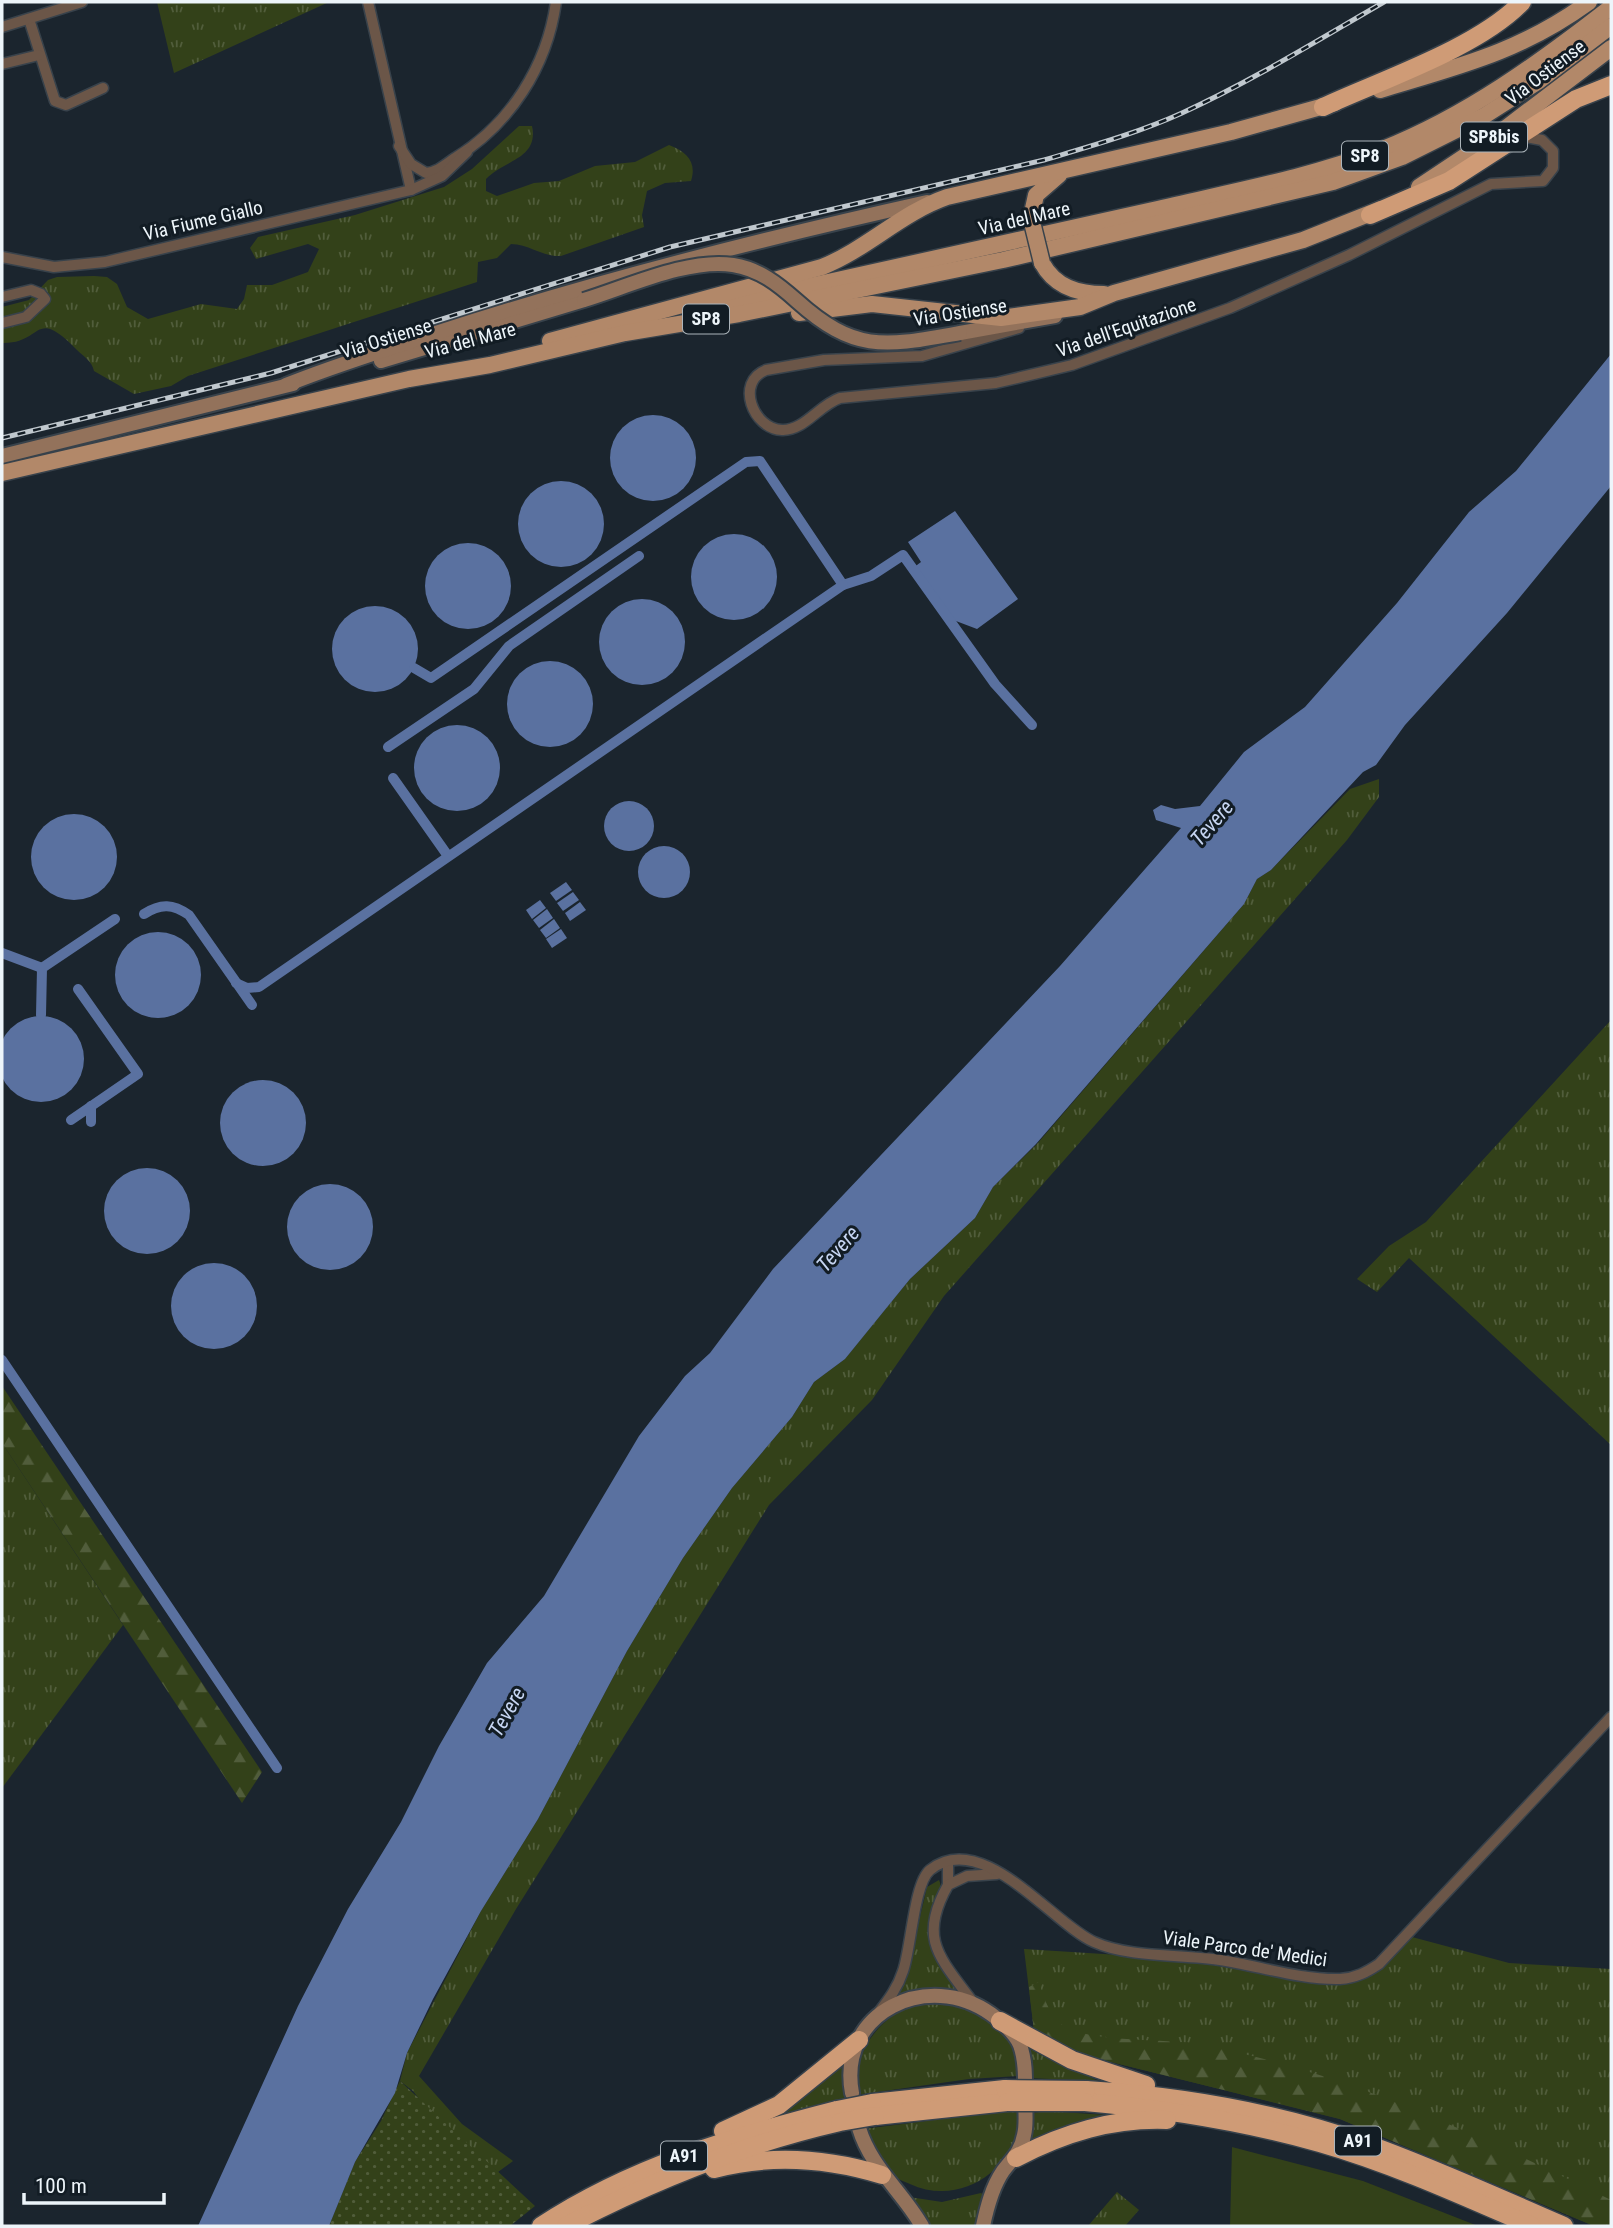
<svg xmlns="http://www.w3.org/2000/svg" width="1613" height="2228" viewBox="0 0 1613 2228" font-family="'Roboto Condensed',sans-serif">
	<defs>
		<pattern id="grass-tufts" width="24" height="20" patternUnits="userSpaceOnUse" patternTransform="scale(1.75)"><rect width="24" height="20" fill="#334119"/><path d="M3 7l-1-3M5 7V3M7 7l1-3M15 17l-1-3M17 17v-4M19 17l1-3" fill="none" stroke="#515d3b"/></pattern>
		<pattern id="forest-firs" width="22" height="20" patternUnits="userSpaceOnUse" patternTransform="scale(1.75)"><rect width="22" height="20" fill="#334119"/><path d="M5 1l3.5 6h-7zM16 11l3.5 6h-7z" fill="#515d3b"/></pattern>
		<pattern id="park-dots" width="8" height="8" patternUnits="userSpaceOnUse" patternTransform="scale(1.75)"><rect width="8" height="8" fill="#334119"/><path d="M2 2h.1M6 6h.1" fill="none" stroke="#515d3b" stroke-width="1.8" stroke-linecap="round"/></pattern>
	</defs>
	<rect width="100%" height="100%" fill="#1b252e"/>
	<g fill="url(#grass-tufts)">
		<polygon points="157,2 329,2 174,73"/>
		<path d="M 519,126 L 532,126 C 539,159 504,160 486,179 L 486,191 L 497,196 L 534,183 L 559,181 L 595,166 L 635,162 L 669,145 C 687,152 697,162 691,181 L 665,183 L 647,191 L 642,215 L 644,227 L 561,256 C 542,257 529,244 511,244 L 497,258 L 478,262 L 477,282 L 188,376 L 171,386 L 134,394 L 94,371 C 92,361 84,357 77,350 C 33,305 44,344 2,343 L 2,307 L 29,300 L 48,280 L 57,277 L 94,276 L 107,277 L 117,284 L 127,307 L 148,319 L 201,304 L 237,309 L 244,299 L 247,285 L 272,285 L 308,272 L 319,249 L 308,244 L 256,259 L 250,248 L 258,237 L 355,215 L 444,187 L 472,169 Z"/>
		<polygon points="1379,779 1379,797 1347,840 944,1296 872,1400 769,1505 516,1909 419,2076 462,2124 513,2161 498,2172 429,2112 413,2091 400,2081 407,2053 481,1911 538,1819 627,1651 683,1558 732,1488 792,1417 814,1382 845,1359 910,1279 975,1218 993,1187 1037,1144 1244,904 1257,879 1271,870 1350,789"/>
		<polygon points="1611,1020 1611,1445 1409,1258 1377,1292 1357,1279 1389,1246 1426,1222"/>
		<polygon points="2,1443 123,1625 2,1788"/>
		<path d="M 939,1880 C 946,1894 928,1911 929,1927 C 929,1952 946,1971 959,1992 L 926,1989 L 894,1999 L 907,1973 L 927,1887 Z"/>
		<polygon points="1412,1937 1509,1963 1611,1969 1611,2226 1594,2226 1340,2119 1083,2055 1034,2031 1024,1949 1167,1958 1340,1985 1373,1975"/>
		<path d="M 925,2000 L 962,2003 L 1002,2029 L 1015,2048 L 1019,2076 L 969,2079 L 856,2095 C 853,2048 881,2014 925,2000 Z"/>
		<polygon points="1023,2042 1098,2081 1027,2078"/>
		<polygon points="845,2061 847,2098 774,2116"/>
		<path d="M 1006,2111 L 1020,2113 C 1018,2168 962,2208 910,2184 C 899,2180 886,2173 879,2164 C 872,2154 868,2140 863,2129 Z"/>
		<polygon points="1045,2111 1123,2116 1030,2143 1029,2114"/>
		<polygon points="1117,2192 1139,2210 1125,2226 1088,2226"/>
		<polygon points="981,2193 985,2196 977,2226 926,2226 909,2197 942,2202"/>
	</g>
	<g fill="url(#forest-firs)">
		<polygon points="2,1386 262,1772 242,1803 2,1443"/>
		<path d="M 1039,1982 C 1043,1995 1049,2015 1061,2024 C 1085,2043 1163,2038 1196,2044 C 1343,2070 1478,2135 1611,2200 L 1611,2226 L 1594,2226 L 1340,2119 L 1083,2055 L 1034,2031 L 1029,1987 Z"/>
	</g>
	<polygon fill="url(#park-dots)" points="400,2081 535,2206 510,2226 329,2226 355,2162 381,2121"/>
	<polygon fill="#334119" points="1232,2147 1363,2181 1478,2226 1230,2226"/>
	<g fill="#5a71a0">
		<polygon points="1611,354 1611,486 1507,613 1405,725 1376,765 1363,772 1271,870 1257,879 1244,904 1036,1144 993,1187 975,1218 910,1279 845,1359 814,1382 792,1417 732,1488 683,1558 627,1651 538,1819 481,1911 433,1999 407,2053 395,2093 355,2162 329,2226 198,2226 298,2006 348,1909 401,1822 439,1746 487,1663 544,1596 639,1436 685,1376 710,1353 773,1269 1060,966 1181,828 1156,820 1153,810 1161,805 1175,809 1200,806 1244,752 1305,707 1397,603 1469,512 1516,471"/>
		<circle cx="653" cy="458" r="43"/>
		<circle cx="561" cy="524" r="43"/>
		<polygon points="955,511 1018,599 977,629 948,618 913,568 921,562 908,542"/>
		<circle cx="734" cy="577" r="43"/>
		<circle cx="468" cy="586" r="43"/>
		<circle cx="642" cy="642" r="43"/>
		<circle cx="375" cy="649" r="43"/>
		<circle cx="550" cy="704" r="43"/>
		<circle cx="457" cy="768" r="43"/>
		<circle cx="629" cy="826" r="25"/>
		<circle cx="74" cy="857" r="43"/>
		<circle cx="664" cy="872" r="26"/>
		<polygon points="566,882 572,890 556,901 550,893"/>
		<polygon points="573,892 579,900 563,911 557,903"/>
		<polygon points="540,900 546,908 532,919 526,910"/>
		<polygon points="580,902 586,910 570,921 565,913"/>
		<polygon points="547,909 553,918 539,928 533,920"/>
		<polygon points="554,919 560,928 546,938 540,930"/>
		<polygon points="561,929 567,938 552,948 546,939"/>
		<circle cx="158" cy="975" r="43"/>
		<circle cx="41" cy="1059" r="43"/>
		<circle cx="263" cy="1123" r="43"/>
		<circle cx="147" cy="1211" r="43"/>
		<circle cx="330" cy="1227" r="43"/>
		<circle cx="214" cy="1306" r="43"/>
	</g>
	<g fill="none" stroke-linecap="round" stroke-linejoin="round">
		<g stroke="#5a71a0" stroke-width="10">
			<polyline points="414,668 431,678 746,462 760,461 843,585 871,576 903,555 995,684 1032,725"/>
			<polyline points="388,747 474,689 509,646 639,556"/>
			<polyline points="393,778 448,856"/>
			<path d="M 144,914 C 161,903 173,904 189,915 L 252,1005"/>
			<polyline points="2,953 42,968"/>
			<polyline points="236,983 247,988 259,987 843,585"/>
			<polyline points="41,1015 42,968 115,919"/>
			<polyline points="71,1120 138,1074 78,989"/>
			<polyline points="91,1122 91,1106"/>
			<polyline points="2,1360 277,1768"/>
		</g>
		<defs>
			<g id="street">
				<polyline points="368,2 411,190"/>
				<polyline points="29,19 55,101 66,105 103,88"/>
				<polyline points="2,27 82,2"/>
				<polyline points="2,64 39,55"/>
				<path d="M 399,146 L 411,164 L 426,173 C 438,172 446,164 455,158 C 510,124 547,67 556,2"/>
				<polyline points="2,257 54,267 105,262 411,190 442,176 467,152"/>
				<polyline points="2,297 31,290 41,294 45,299 26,317 2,323"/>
				<path d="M 1019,328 L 922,356 L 824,360 L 766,370 C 735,382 753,429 782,430 C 804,431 819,405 840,398 L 996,383 L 1072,365 L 1230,308 L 1349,255 L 1491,184 L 1543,181 L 1553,168 L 1553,151 L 1542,140 L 1521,136"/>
				<polyline points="948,1885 948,1863"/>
				<path d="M 972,2001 C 939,1957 918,1938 948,1885 L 967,1876 L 997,1874"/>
				<path d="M 879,2012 C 889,1999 898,1987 903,1971 C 911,1949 914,1883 930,1870 C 982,1828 1053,1924 1094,1942 C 1129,1958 1182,1954 1220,1960 C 1259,1966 1301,1980 1340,1979 C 1356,1978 1367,1972 1379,1964 L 1611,1717"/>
			</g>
			<g id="secondary">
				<polyline points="960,333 1055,316"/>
				<polyline points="381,361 584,300"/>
				<path d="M 286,385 C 335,365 386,350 436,333 C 598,280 761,239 927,202"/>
				<polyline points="2,456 293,384"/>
				<path d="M 852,2093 C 837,2012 928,1969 991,2014 C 1002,2022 1015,2033 1020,2045 C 1026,2062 1025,2080 1025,2098 C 1025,2110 1027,2124 1024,2135 C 1021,2152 1012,2159 1003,2171 C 992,2187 987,2207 983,2226"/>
				<path d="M 859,2128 C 871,2168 902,2191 922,2226"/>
			</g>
			<g id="primary">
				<path d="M 1380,90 C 1460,66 1520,52 1589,2"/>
				<polyline points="1419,187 1494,137 1611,48"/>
				<polyline points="1031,218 1036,195 1059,175"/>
				<path d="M 1042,263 C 1055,287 1078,294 1104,294"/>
				<path d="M 698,311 C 849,277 1001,245 1153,210 C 1229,192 1309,178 1383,149 C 1468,115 1539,63 1611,7"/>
				<polyline points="799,313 872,304 1001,318 1080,307 1114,293 1303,240 1381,209"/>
				<path d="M 550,341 L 822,267 C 867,249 901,213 947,197 L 1231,132 L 1335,103"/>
				<polyline points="2,473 409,379 490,365 625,333 739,314 1003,260 1333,182 1402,157 1484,116 1539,81 1611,26"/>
			</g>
			<g id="highway">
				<path d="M 1323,107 C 1381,80 1478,48 1522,2"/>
				<polyline points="1370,215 1449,181 1576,99 1611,85"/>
				<polyline points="1000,2021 1072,2060 1146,2085"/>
				<path d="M 1086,2090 C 1182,2096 1276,2112 1367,2144 C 1434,2168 1499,2198 1564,2226"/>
				<path d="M 1085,2102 C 1165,2109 1242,2121 1320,2143 C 1393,2164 1463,2196 1532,2226"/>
				<polyline points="872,2103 1005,2089"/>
				<polyline points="875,2116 1007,2102"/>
				<polyline points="723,2131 779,2105 859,2040"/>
				<path d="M 1016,2158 C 1064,2133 1112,2118 1167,2120"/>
				<path d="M 714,2169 C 771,2154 826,2158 882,2175"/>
				<path d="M 541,2226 C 630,2167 735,2136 837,2110"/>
				<path d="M 566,2226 C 654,2180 744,2144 840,2122"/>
			</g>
		</defs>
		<use href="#street" stroke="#38424b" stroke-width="13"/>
		<use href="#secondary" stroke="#38424b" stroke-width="18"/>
		<use href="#primary" stroke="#38424b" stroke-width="19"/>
		<use href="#highway" stroke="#38424b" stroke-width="21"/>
		<use href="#street" stroke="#6b5648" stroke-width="10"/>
		<use href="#secondary" stroke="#93725b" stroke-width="14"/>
		<use href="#primary" stroke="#b28869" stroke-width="16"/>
		<use href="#highway" stroke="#cf9b76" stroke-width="18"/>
		<defs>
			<path id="rail" d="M 2,438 L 271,373 L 670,247 L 1044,160 C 1091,146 1138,133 1182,113 C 1252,81 1318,40 1384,2"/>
		</defs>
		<use href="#rail" stroke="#c0c8ce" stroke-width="5"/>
		<use href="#rail" stroke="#121c24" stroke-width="2.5" stroke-dasharray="8" stroke-linecap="butt"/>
		<defs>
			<path id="secondary-bridge" d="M 584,300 C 627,287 688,258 733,265 C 759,269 778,284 797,301 C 856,354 886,346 960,333"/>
			<polyline id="primary-bridge" points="1031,218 1042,263"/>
			<g id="highway-bridge">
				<polyline points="1005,2089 1086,2090"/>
				<polyline points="1007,2102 1085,2102"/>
				<polyline points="837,2110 872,2103"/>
				<polyline points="840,2122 875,2116"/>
			</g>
		</defs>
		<use href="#secondary-bridge" stroke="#38424b" stroke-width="18" stroke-linecap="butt"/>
		<use href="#primary-bridge" stroke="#38424b" stroke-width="19" stroke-linecap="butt"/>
		<use href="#highway-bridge" stroke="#38424b" stroke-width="21" stroke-linecap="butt"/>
		<use href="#secondary-bridge" stroke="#93725b" stroke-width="14"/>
		<use href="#primary-bridge" stroke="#b28869" stroke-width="16"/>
		<use href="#highway-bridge" stroke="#cf9b76" stroke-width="18"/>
	</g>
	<g text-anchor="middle" stroke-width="6" stroke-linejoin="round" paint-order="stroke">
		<g fill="#121c24" stroke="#abb4ba" stroke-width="2">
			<rect x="1461" y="122.5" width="66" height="29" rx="5"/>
			<rect x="1342" y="141.5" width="46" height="29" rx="5"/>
			<rect x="683" y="304.5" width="46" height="29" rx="5"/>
			<rect x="1335" y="2126.5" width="46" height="29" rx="5"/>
			<rect x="661" y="2141.5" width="46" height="29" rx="5"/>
		</g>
		<g font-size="18" font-weight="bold" fill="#edf5fa">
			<text x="1494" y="143">SP8bis</text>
			<text x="1365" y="162">SP8</text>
			<text x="706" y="325">SP8</text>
			<text x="1358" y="2147">A91</text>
			<text x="684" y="2162">A91</text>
		</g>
		<g font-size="19" fill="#edf5fa" stroke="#121c24">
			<text transform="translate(1545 72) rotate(-37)" y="7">Via Ostiense</text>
			<text transform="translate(1024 218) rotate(-13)" y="7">Via del Mare</text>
			<text transform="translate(203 220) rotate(-13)" y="7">Via Fiume Giallo</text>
			<text transform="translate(960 312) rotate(-9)" y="7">Via Ostiense</text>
			<text transform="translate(1126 327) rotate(-19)" y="7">Via dell'Equitazione</text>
			<text transform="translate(386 338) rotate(-17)" y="7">Via Ostiense</text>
			<text transform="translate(470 340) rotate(-15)" y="7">Via del Mare</text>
			<text transform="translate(1245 1948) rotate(8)" y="7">Viale Parco de' Medici</text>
		</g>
		<g font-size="21" font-style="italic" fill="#c6d5f2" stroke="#121c24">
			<text transform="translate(1212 823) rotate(-49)" y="7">Tevere</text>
			<text transform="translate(838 1249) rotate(-49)" y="7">Tevere</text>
			<text transform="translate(507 1712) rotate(-61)" y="7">Tevere</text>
		</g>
	</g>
	<rect width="1613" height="2228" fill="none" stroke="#edf5fa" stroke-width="7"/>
	<path d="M24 2193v10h140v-10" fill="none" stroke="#edf5fa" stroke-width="3.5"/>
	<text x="35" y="2193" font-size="21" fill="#edf5fa" stroke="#121c24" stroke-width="5" paint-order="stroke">100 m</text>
</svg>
